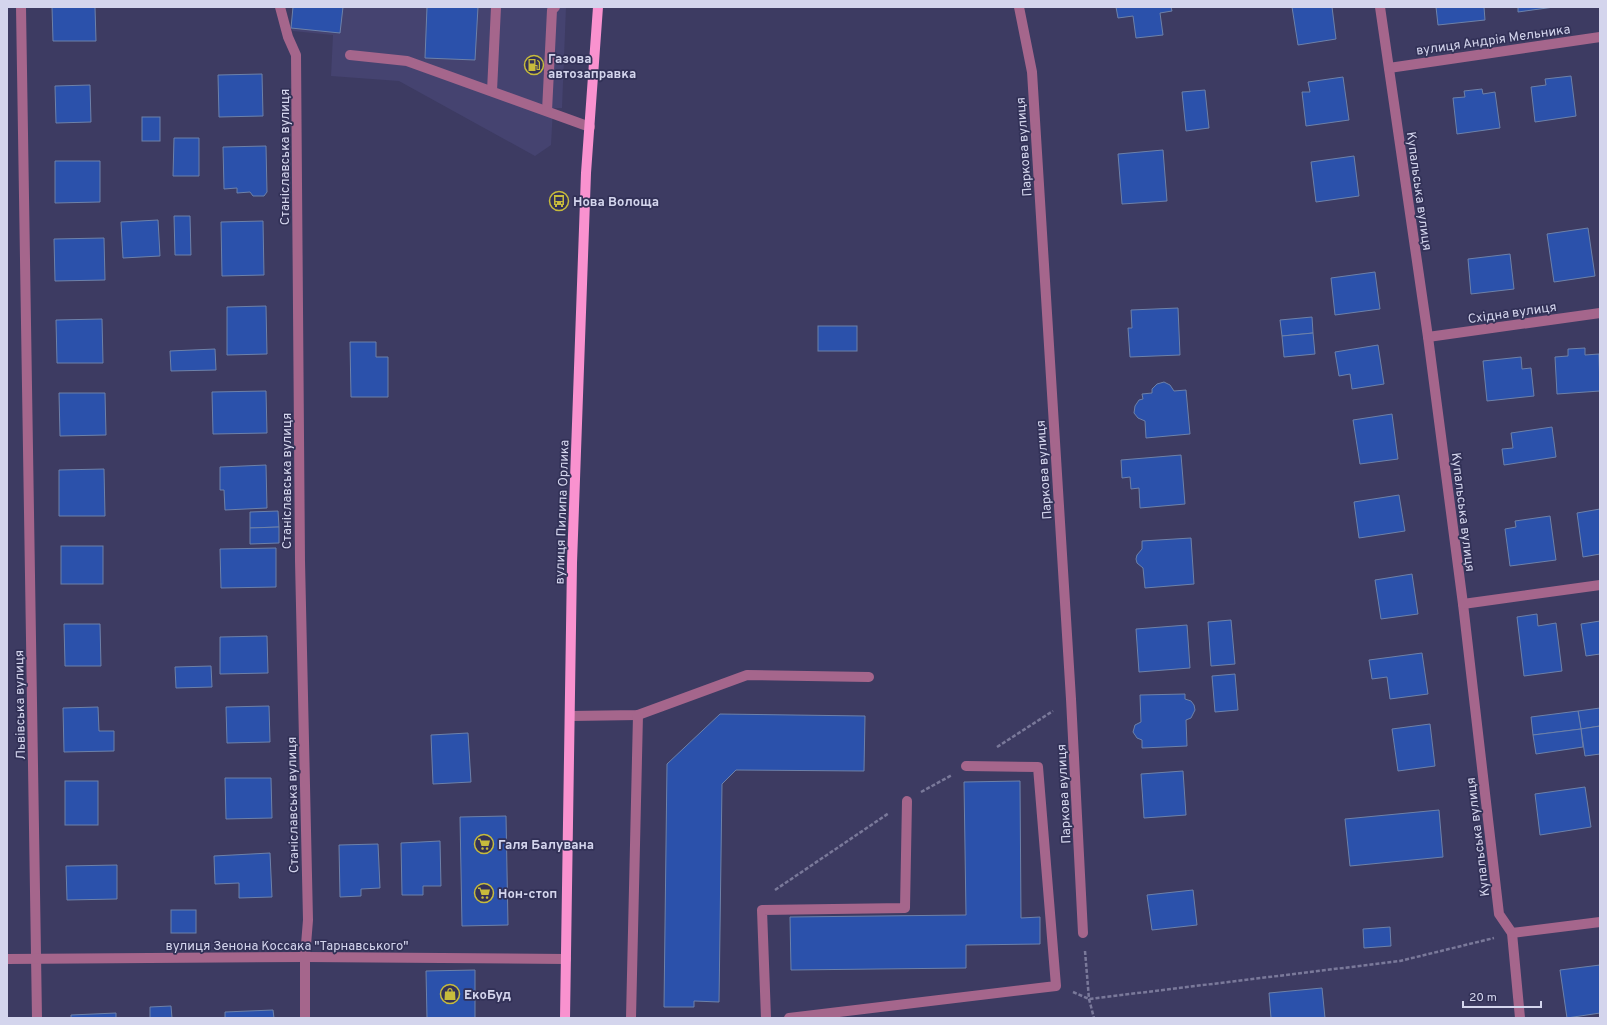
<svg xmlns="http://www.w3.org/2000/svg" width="1607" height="1025" viewBox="0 0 1607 1025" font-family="Overpass,sans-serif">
	<rect width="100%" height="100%" fill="#3d3b62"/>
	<polygon fill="#454370" points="293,7 566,7 562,108 553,108 551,145 535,156 399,81 331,76 333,35 293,31 291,28"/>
	<g fill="#2b51ab" stroke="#6d81a9">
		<polygon points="52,7 95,7 96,41 53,41"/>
		<polygon points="293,7 343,7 340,33 291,28"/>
		<polygon points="427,7 478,7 475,60 425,58"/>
		<polygon points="1116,7 1171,7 1172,11 1160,13 1163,35 1136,38 1133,16 1118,18"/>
		<polygon points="1292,7 1332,7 1336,39 1298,45"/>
		<polygon points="1436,7 1484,7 1485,20 1438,25"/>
		<polygon points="1518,7 1554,7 1518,12"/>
		<polygon points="262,74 263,116 219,117 218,75"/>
		<polygon points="1571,76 1576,116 1535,122 1531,87 1546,85 1545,79"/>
		<polygon points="1343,77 1349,120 1306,126 1302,92 1310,92 1308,82"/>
		<polygon points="90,85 91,122 56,123 55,86"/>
		<polygon points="1482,89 1483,94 1495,92 1500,128 1457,134 1453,98 1465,97 1464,91"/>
		<polygon points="1205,90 1209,128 1186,131 1182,92"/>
		<rect x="142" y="117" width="18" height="24"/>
		<polygon points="174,138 199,138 199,176 173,176"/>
		<polygon points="266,146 267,192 264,196 253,196 250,192 237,193 237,188 224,189 223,147"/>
		<polygon points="1163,150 1167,201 1122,204 1118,154"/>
		<polygon points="1354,156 1359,196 1316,202 1311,162"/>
		<polygon points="55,161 100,161 100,202 55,203"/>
		<polygon points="174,216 190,216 191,255 175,255"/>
		<polygon points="158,220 160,256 123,258 121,222"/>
		<polygon points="263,221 264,275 222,276 221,222"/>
		<polygon points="1588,228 1595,276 1554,282 1547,234"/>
		<polygon points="104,238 105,280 55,281 54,239"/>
		<polygon points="1510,254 1514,289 1471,294 1468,259"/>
		<polygon points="1375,272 1380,309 1335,315 1331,278"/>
		<polygon points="266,306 267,354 227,355 227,307"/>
		<polygon points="1178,308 1180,355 1130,357 1128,328 1132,328 1131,310"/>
		<polygon points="1312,317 1313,333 1282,336 1280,320"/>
		<polygon points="102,319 103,363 57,363 56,320"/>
		<rect x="818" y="326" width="39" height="25"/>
		<polygon points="1313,333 1315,354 1284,357 1282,336"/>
		<polygon points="350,342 376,342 376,357 388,357 388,397 351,397"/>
		<polygon points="1378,345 1384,384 1352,389 1350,374 1339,376 1335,352"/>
		<polygon points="1585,348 1585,355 1599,354 1600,391 1557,394 1555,357 1568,356 1568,349"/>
		<polygon points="215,349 216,370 171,371 170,351"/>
		<polygon points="1521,357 1522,369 1531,368 1534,396 1487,401 1483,361"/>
		<polygon points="1164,382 1170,385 1174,391 1186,390 1190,434 1146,438 1145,421 1138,418 1134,413 1135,406 1139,400 1143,399 1142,394 1152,393 1152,389 1157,384"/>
		<polygon points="266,391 267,433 213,434 212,392"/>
		<polygon points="59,393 105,393 106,435 60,436"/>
		<polygon points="1392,414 1398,459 1360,464 1353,420"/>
		<polygon points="1552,427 1556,457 1504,465 1502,449 1513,448 1511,433"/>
		<polygon points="1181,455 1185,504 1140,508 1139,488 1131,489 1130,477 1122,478 1121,460"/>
		<polygon points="266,465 267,508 225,510 224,490 220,490 220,467"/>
		<polygon points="104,469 105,516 59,516 59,470"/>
		<polygon points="1399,495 1405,531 1359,538 1354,502"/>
		<polygon points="1600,509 1600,554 1583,557 1577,513"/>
		<polygon points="278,511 279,527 250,528 250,512"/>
		<polygon points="1550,516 1556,560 1510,566 1505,529 1516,527 1515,521"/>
		<polygon points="279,527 279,543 250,544 250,528"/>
		<polygon points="1191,538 1194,584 1145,588 1143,568 1137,563 1136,559 1137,555 1142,549 1142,541"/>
		<rect x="61" y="546" width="42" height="38"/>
		<polygon points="276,548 276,587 221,588 220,549"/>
		<polygon points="1412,574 1418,614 1381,619 1375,580"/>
		<polygon points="1537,614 1538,626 1556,623 1562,671 1524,676 1517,617"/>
		<polygon points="1231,620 1235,664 1211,666 1208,622"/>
		<polygon points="1600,621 1600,654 1586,656 1581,624"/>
		<polygon points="64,624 100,624 101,666 65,666"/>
		<polygon points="1187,625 1190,668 1139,672 1136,629"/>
		<polygon points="267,636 268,673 220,674 220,637"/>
		<polygon points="1422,653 1428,694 1390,699 1387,677 1372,679 1369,660"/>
		<polygon points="211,666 212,687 176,688 175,667"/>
		<polygon points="1235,674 1238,710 1215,712 1212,676"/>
		<polygon points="1185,694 1185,699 1191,701 1194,705 1195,710 1191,718 1186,720 1187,746 1142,748 1142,740 1137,738 1133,732 1135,725 1141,722 1140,695"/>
		<polygon points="269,706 270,742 227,743 226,707"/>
		<polygon points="98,707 99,731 114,731 114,751 64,752 63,708"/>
		<polygon points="1600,708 1600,726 1581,729 1578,711"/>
		<polygon points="1578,711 1581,729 1533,735 1531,717"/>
		<polygon points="720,714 865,716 864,771 736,770 722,784 719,1002 694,1001 694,1007 664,1007 667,764"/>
		<polygon points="1430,724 1435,766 1398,771 1392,729"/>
		<polygon points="1600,726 1600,754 1585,756 1581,729"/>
		<polygon points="1581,729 1583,747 1536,754 1533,735"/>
		<polygon points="468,733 471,782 433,784 431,735"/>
		<polygon points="1183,771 1186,815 1144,818 1141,774"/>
		<polygon points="225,778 271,778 272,818 226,819"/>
		<rect x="65" y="781" width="33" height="44"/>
		<polygon points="1020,781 1021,918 1040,917 1040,944 966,945 966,968 791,970 790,917 966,915 964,782"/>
		<polygon points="1585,787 1591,827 1540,835 1535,794"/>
		<polygon points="1439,810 1443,857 1350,866 1345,819"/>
		<polygon points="506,816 508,925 462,926 460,817"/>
		<polygon points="440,841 441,886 423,886 423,895 402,895 401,843"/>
		<polygon points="378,844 380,888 361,889 361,896 340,897 339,845"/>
		<polygon points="270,853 272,897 239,898 239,883 215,884 214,856"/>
		<polygon points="117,865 117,899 67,900 66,866"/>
		<polygon points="1193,890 1197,925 1152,930 1147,895"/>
		<rect x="171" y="910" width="25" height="23"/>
		<polygon points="1390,927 1391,946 1364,948 1363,929"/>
		<polygon points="1600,965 1600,1013 1567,1018 1560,970"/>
		<polygon points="475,970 475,1018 427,1018 426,971"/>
		<polygon points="1322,988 1325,1018 1271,1018 1269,993"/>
		<polygon points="171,1006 172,1018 150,1018 150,1007"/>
		<polygon points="273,1010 274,1018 225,1018 225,1012"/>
		<polygon points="116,1013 116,1018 71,1018 71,1015"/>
	</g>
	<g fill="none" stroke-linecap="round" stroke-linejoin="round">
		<g stroke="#7a799a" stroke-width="2.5" stroke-dasharray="4 2" stroke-linecap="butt">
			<polyline points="997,747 1053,711"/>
			<polyline points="921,792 952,775"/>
			<polyline points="775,890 889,813"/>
			<polyline points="1085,951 1089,999 1094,1018"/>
			<polyline points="1073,992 1089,999 1400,961 1494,938"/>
		</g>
		<g stroke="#a5668c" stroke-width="10">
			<polyline points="21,7 37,1018"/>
			<polyline points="280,7 288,37 296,55 300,561 308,920 305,957 305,1018"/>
			<polyline points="1019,7 1032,72 1071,699 1083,933"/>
			<polyline points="1380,7 1428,337 1463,604 1499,914 1512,933 1520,1018"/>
			<polyline points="350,55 407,61 590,127"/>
			<polyline points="1389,68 1600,37"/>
			<polyline points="492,91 496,7"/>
			<polyline points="547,111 552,10 555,7"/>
			<polyline points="1428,337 1600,313"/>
			<polyline points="1463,604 1600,585"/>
			<polyline points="571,716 638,715 747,675 869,677"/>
			<polyline points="1512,933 1600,922"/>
			<polyline points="7,959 305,957 566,959"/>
			<polyline points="631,1018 638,715"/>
			<polyline points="766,1018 762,910 905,908 907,801"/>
			<polyline points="789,1018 1056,986 1038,767 966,766"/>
		</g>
		<polyline stroke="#f992cf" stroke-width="10" points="565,1018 572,563 586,173 598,7"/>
	</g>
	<defs>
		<symbol id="fuel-ring" viewBox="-11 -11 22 22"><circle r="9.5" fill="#323157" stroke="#c7bb3c" stroke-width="1.5"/><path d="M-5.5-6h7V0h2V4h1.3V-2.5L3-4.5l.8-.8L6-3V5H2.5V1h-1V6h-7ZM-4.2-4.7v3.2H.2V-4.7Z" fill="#c7bb3c"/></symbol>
		<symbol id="bus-ring" viewBox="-11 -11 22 22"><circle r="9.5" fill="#323157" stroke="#c7bb3c" stroke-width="1.5"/><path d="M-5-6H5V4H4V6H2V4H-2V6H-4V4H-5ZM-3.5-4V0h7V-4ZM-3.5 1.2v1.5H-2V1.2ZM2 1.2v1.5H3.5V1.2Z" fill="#c7bb3c"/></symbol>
		<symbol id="supermarket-ring" viewBox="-11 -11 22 22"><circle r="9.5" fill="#323157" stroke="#c7bb3c" stroke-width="1.5"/><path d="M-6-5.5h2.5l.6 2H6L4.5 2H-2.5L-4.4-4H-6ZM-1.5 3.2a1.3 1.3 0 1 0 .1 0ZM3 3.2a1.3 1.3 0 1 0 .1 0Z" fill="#c7bb3c"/></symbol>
		<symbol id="shop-ring" viewBox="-11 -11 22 22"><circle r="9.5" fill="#323157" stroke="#c7bb3c" stroke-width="1.5"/><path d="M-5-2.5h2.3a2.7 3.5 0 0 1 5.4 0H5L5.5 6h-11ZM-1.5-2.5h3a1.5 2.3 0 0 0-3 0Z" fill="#c7bb3c"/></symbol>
	</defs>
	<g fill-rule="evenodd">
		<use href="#fuel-ring" x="523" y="54" width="22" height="22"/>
		<use href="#bus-ring" x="548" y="190" width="22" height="22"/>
		<use href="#supermarket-ring" x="473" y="833" width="22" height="22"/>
		<use href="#supermarket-ring" x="473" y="882" width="22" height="22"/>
		<use href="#shop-ring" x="439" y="983" width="22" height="22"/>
	</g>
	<g text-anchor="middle" stroke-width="3.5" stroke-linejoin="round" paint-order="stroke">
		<g font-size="13" fill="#d4d5ed" stroke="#323157">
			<text transform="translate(1493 39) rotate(-8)" y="5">вулиця Андрія Мельника</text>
			<text transform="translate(1023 147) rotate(-94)" y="5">Паркова вулиця</text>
			<text transform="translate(284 157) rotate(-90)" y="5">Станіславська вулиця</text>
			<text transform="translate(1420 191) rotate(82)" y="5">Купальська вулиця</text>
			<text transform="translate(1512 312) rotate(-8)" y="5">Східна вулиця</text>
			<text transform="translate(1043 470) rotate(-94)" y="5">Паркова вулиця</text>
			<text transform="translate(286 481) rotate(-90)" y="5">Станіславська вулиця</text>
			<text transform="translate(561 512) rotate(-88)" y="5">вулиця Пилипа Орлика</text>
			<text transform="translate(1464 512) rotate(83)" y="5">Купальська вулиця</text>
			<text transform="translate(19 705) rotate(-91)" y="5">Львівська вулиця</text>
			<text transform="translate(1063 794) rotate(-93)" y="5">Паркова вулиця</text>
			<text transform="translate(292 805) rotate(-91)" y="5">Станіславська вулиця</text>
			<text transform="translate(1477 837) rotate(-97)" y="5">Купальська вулиця</text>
			<text x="287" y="950">вулиця Зенона Коссака "Тарнавського"</text>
		</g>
		<g font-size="13" font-weight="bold" fill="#d4d5ed" stroke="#323157" text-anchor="start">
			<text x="548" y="63">Газова<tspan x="548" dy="15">автозаправка</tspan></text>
			<text x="573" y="206">Нова Волоща</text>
			<text x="498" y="849">Галя Балувана</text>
			<text x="498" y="898">Нон-стоп</text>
			<text x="464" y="999">ЕкоБуд</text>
		</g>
	</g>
	<rect width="1607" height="1025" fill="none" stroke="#d4d5ed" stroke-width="16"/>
	<path d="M1463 1001v6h78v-6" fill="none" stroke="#d4d5ed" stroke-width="2"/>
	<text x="1469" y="1001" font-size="12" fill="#d4d5ed" stroke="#323157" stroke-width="3" paint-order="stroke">20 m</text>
</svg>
